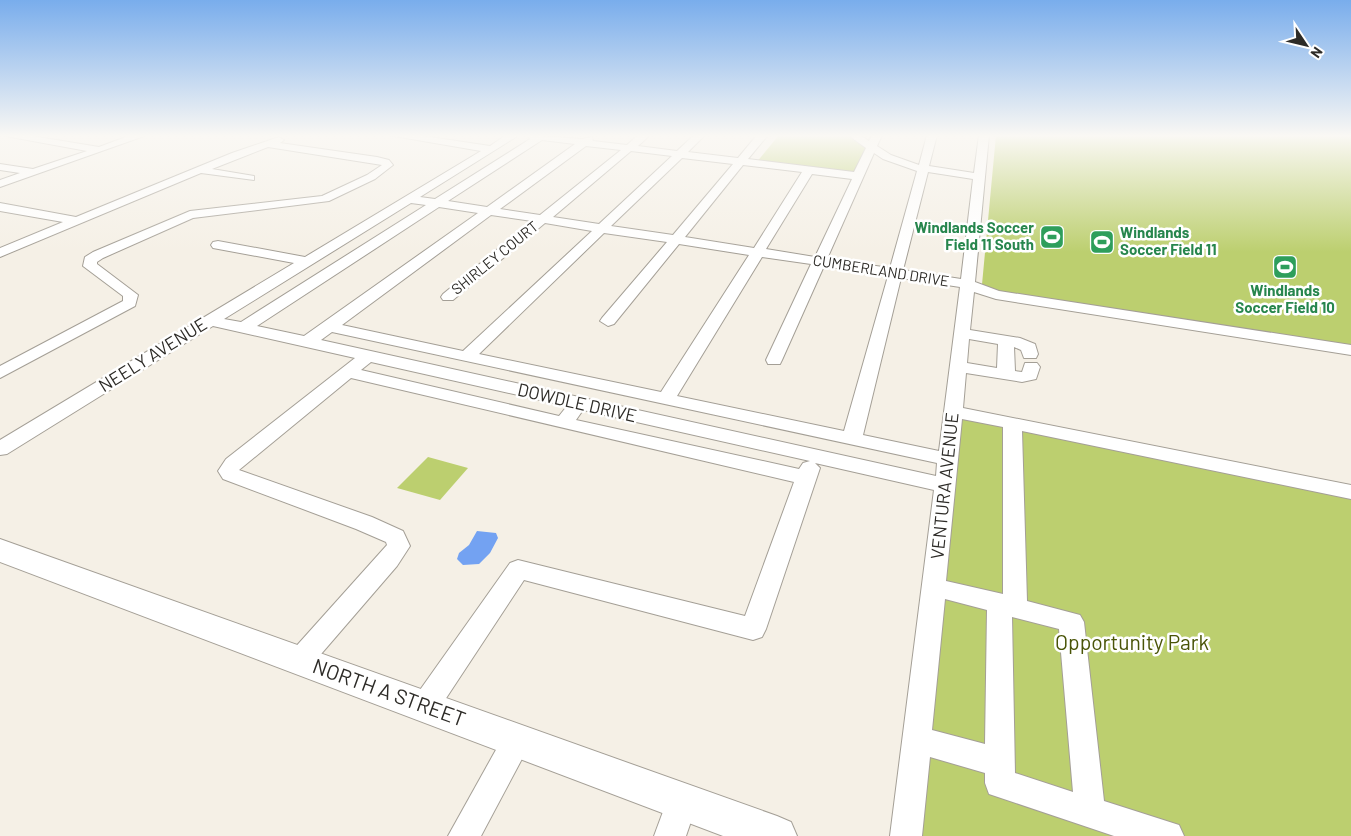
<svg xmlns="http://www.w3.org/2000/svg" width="1351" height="836" viewBox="0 0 1351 836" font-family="Barlow,sans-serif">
	<rect width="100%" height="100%" fill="#f5f0e6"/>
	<g fill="#bccf6f">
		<polygon points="779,135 848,135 871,147 858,176 756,163"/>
		<polygon points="996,135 1351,135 1351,354 981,295"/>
		<polygon points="961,412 1351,490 1351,836 917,836"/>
		<polygon points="428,457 468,468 440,500 397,488"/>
	</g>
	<polygon fill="#73a2f2" points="477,531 496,533 498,538 490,553 479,564 463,565 457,559 459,553 469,545"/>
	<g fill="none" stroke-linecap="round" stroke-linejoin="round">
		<defs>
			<g id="minor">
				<polygon points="0,135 26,135 99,147 131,135 147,135 0,187 0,180 20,173 0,170 0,164 33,169 87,151"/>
				<path d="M 388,135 L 417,135 L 490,146 L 506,135 L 519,135 L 420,197 L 435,199 L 530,139 L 527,135 L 582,139 L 592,137 L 593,141 L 627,145 L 638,135 L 650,135 L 638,146 L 677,151 L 694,135 L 705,135 L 688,152 L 738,158 L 757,135 L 768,135 L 748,159 L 854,172 L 866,148 L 848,135 L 860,135 L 869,141 L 872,135 L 882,135 L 877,146 L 891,155 L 919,165 L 927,135 L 937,135 L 929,166 L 974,173 L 979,135 L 989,135 L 975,282 L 999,291 L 1351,345 L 1351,355 L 996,299 L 974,292 L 970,330 L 1020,338 L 1035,344 L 1038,354 L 1036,358 L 1024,358 L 1021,350 L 1014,347 L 1015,371 L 1022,372 L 1025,363 L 1037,363 L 1040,367 L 1036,379 L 1022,382 L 966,373 L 963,408 L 1351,485 L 1351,499 L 1022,431 L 1027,601 L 1080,615 L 1084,622 L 1104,801 L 1179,825 L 1184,836 L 1114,836 L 989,794 L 985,783 L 985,773 L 930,757 L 922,836 L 890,836 L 934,490 L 815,463 L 820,468 L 766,629 L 762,637 L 753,640 L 524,580 L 435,715 L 425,719 L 415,715 L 411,706 L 415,697 L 510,563 L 518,560 L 745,616 L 794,482 L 351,378 L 239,470 L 372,517 L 403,531 L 410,546 L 397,566 L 309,668 L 300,672 L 291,668 L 287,660 L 291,652 L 387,545 L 386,542 L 356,529 L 223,479 L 218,471 L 226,459 L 355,358 L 213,326 L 7,454 L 0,455 L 0,440 L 294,263 L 213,248 L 211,245 L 213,242 L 218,241 L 305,257 L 481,151 ZM 542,140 L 575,144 L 487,207 L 448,201 ZM 586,146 L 621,150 L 540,215 L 500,209 ZM 631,151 L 672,156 L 599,224 L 553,217 ZM 874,153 L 883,159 L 917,171 L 890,268 L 827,259 ZM 682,158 L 733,164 L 673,235 L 611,226 ZM 743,165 L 802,172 L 754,248 L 685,237 ZM 928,172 L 973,179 L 961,279 L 903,270 ZM 812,174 L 852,179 L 815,257 L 766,249 ZM 411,203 L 426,205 L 241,322 L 224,319 ZM 439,207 L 478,213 L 304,336 L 257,326 ZM 491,215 L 532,221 L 443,294 L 441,297 L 443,300 L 453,300 L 545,223 L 592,231 L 463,351 L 342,325 ZM 604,233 L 667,242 L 602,318 L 600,321 L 608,326 L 614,324 L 679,244 L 749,255 L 661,392 L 479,354 ZM 762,257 L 811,264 L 766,360 L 768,364 L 780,364 L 782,360 L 824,266 L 888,276 L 844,431 L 677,396 ZM 901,278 L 960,287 L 939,451 L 863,435 ZM 332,332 L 937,463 L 936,476 L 321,340 ZM 969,339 L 998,344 L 997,368 L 967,363 ZM 371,362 L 567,406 L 559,416 L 361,370 ZM 583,410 L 810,461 L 803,463 L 799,469 L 576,420 ZM 962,419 L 1003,427 L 1003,594 L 946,581 ZM 945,599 L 987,610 L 985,744 L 932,730 ZM 1012,617 L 1059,629 L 1073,792 L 1015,773 Z"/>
				<polygon points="279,137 284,140 280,143 377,157 389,160 393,165 375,179 329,201 193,218 103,258 97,262 97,264 138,295 135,306 0,378 0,366 123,301 123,296 83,266 85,257 93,252 190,211 322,196 367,175 382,165 268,147 212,169 254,176 254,180 201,173 0,257 0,248 63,222 0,211 0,203 76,217 232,153"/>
				<polygon points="517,726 527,730 532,740 481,836 448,836 507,730"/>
				<polygon points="682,785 693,790 698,801 686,836 654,836 671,790"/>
			</g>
			<polygon id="major" points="0,539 777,816 791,822 797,836 723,836 0,562"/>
		</defs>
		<use href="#minor" stroke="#a49f96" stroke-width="2"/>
		<use href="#major" stroke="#a49f96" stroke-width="2"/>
		<use href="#minor" fill="#fff" fill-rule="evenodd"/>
		<use href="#major" fill="#fff" fill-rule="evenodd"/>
	</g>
	<linearGradient id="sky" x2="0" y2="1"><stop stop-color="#79adec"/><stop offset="0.54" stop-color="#faf8f4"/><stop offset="1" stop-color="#faf8f4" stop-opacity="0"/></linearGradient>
	<rect width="1351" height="252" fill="url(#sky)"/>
	<defs>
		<symbol id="stadium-square" viewBox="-11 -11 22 22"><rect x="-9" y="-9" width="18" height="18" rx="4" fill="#2e9e5b" stroke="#fff"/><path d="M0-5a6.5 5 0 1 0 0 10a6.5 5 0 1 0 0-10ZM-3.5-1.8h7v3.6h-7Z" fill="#fff"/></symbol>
	</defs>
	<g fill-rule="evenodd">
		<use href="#stadium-square" x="1038" y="223" width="28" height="28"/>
		<use href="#stadium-square" x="1088" y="228" width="28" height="28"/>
		<use href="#stadium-square" x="1271" y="253" width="28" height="28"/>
	</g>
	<g text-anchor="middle" stroke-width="5" stroke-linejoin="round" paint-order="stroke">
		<g font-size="15" font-weight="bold" fill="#27864d" stroke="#fff" text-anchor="end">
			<text x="1034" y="233">Windlands Soccer<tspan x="1034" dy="17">Field 11 South</tspan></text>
			<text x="1120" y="238" text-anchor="start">Windlands<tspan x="1120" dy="17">Soccer Field 11</tspan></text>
			<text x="1285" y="296" text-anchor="middle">Windlands<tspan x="1285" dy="17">Soccer Field 10</tspan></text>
		</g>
		<g font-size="15" fill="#2d2b27" stroke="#fff">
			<text transform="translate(495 258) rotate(-39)" y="5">SHIRLEY COURT</text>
			<text transform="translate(881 271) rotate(9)" y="5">CUMBERLAND DRIVE</text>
		</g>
		<g font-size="18" fill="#2d2b27" stroke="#fff">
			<text transform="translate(153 355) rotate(-32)" y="6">NEELY AVENUE</text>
			<text transform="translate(577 403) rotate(13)" y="6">DOWDLE DRIVE</text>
			<text transform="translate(945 486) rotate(-84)" y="6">VENTURA AVENUE</text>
		</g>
		<g font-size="21" fill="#495407" stroke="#fff">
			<text x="1132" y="650">Opportunity Park</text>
		</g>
		<g font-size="21" fill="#2d2b27" stroke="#fff">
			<text transform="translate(389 693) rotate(20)" y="7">NORTH A STREET</text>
		</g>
	</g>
	<g transform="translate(1306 45) rotate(125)" stroke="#ffffff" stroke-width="4" paint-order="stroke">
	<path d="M0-4L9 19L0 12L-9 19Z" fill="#2d2b27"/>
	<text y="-8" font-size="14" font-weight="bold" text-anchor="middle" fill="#2d2b27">N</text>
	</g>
</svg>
